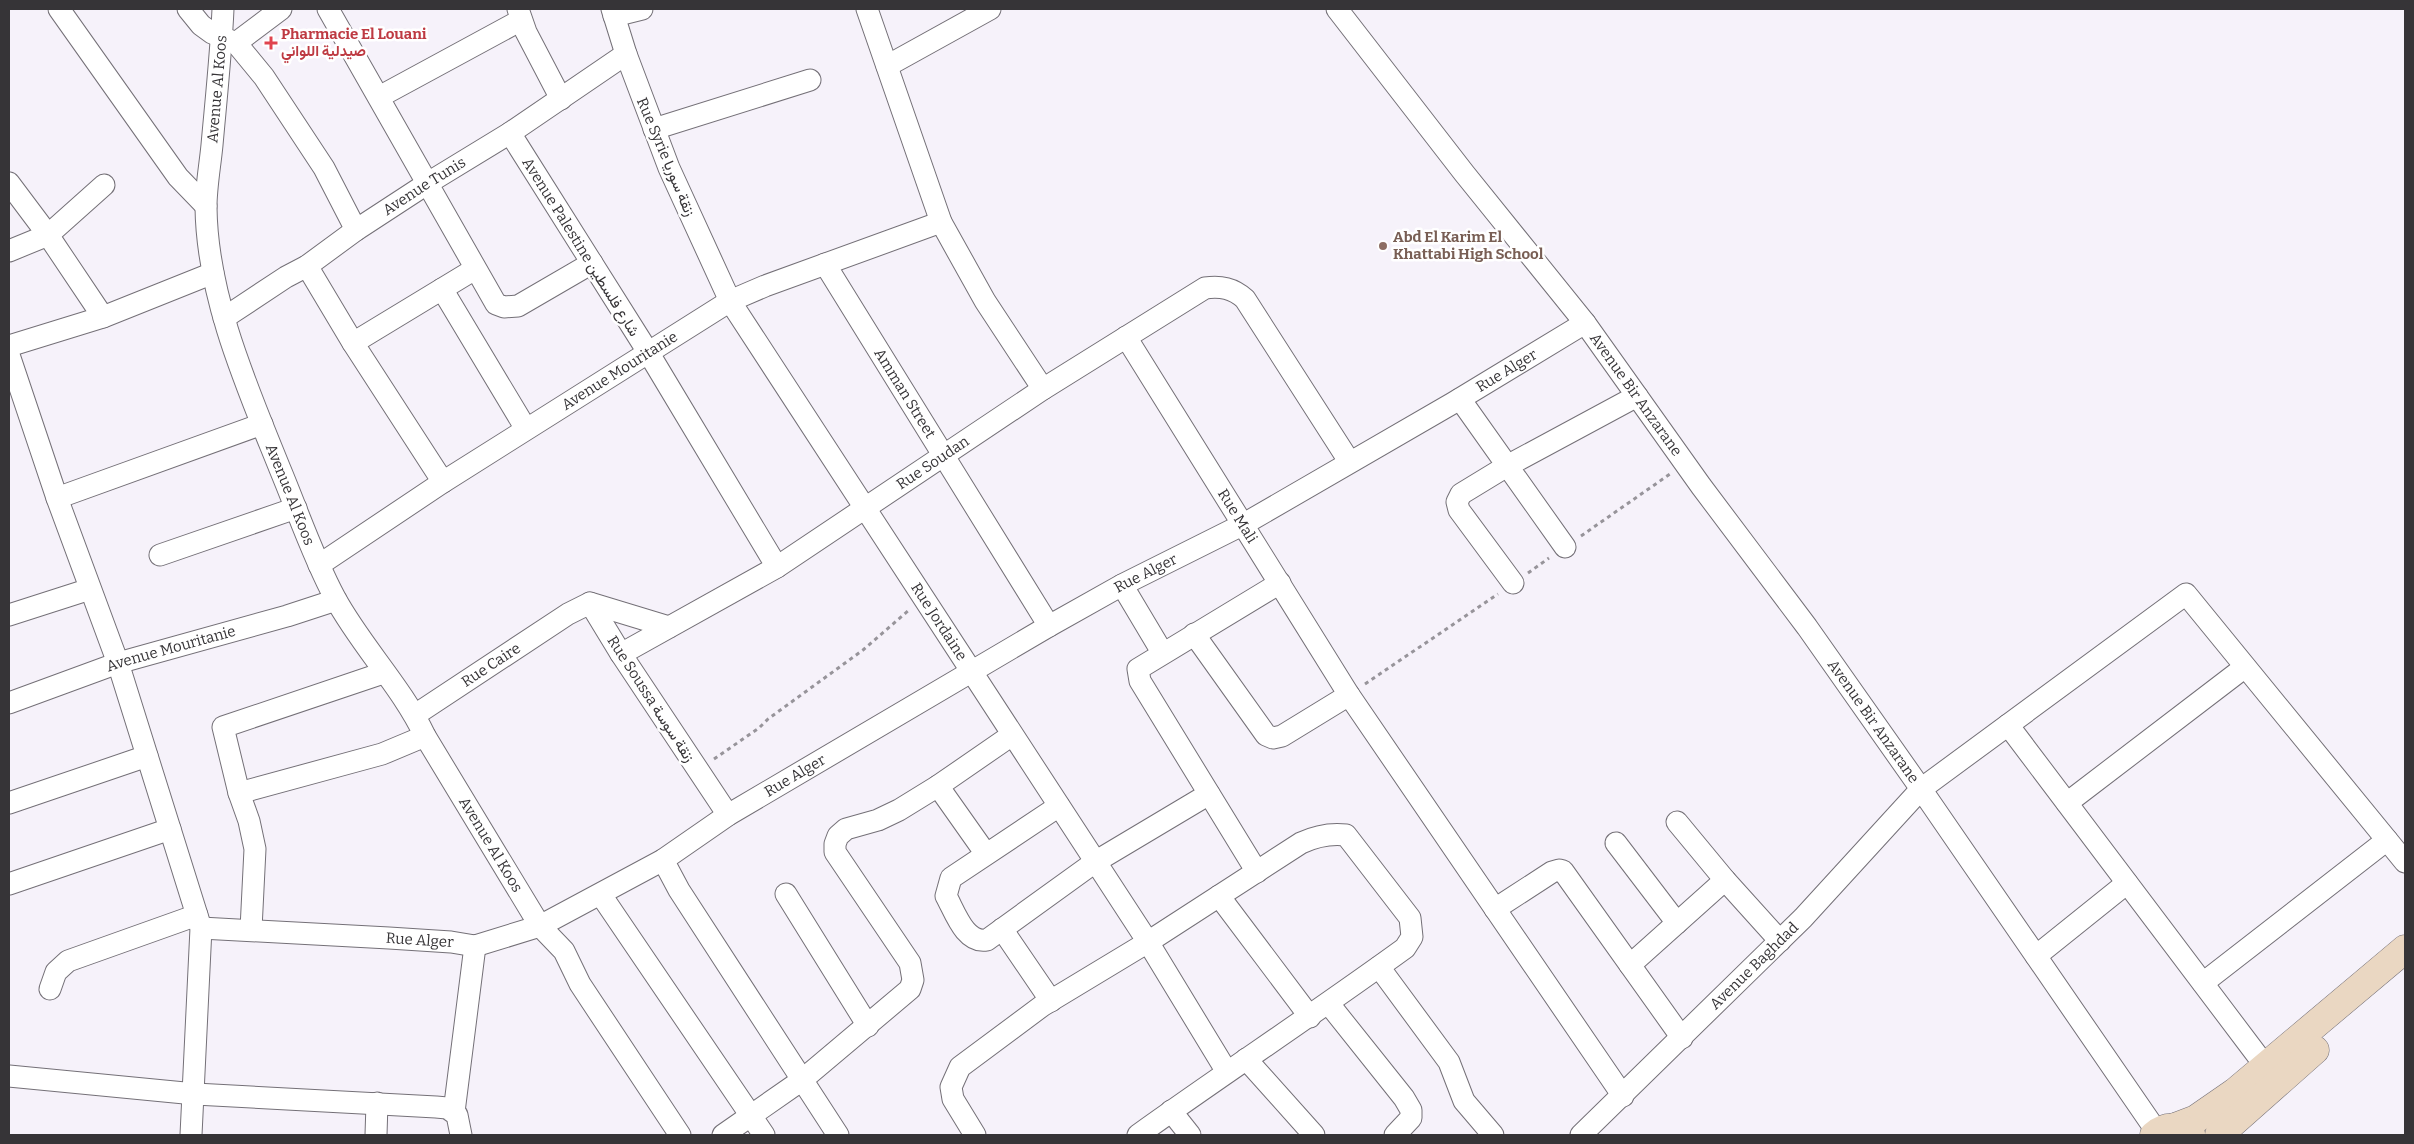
<svg xmlns="http://www.w3.org/2000/svg" width="2414" height="1144" viewBox="0 0 2414 1144" font-family="Bitter,Vazirmatn,serif">
	<rect width="100%" height="100%" fill="#f6f2fa"/>
	<g fill="none" stroke-linecap="round" stroke-linejoin="round">
		<defs>
			<g id="minor">
				<polyline points="59,9 178,177 206,206"/>
				<polyline points="188,9 201,25 212,33 236,43 264,77 324,168 356,230"/>
				<path id="s1" d="M 223,9 C 221,54 216,100 212,145 C 210,166 206,187 206,207 C 207,297 247,387 280,469 C 298,512 313,557 335,598 C 361,646 402,687 425,736 L 540,926 L 564,951 L 580,984 L 680,1135"/>
				<polyline points="328,9 496,304 504,307 518,306 592,263"/>
				<polyline points="518,9 526,32 561,99"/>
				<path id="s2" d="M 612,9 L 626,54 L 669,168 L 730,301 L 1148,942 L 1227,1072"/>
				<polyline points="867,9 941,222 985,301 1043,389"/>
				<path id="s3" d="M 1337,9 L 1464,173 L 1585,323 L 1701,486 L 1807,627 L 1921,789 L 2157,1132"/>
				<polyline points="614,16 642,9"/>
				<polyline points="236,43 281,9"/>
				<polyline points="887,66 990,9"/>
				<polyline points="379,97 521,20"/>
				<polyline points="654,129 810,80"/>
				<polyline points="510,133 648,352 777,567"/>
				<polyline points="9,183 48,235 103,317"/>
				<polyline points="9,251 48,235 104,185"/>
				<path id="s4" d="M 825,264 L 1049,626"/>
				<polyline points="307,266 353,343 443,482"/>
				<polyline points="442,289 526,429"/>
				<path id="s5" d="M 224,318 L 286,277 L 307,266 L 356,230 L 428,183 L 510,133 L 626,54"/>
				<path id="s6" d="M 1126,337 L 1349,695 L 1623,1096"/>
				<polyline points="353,343 475,269"/>
				<polyline points="9,346 103,317 213,273"/>
				<polyline points="9,355 57,498 118,663 201,928 191,1135"/>
				<polyline points="1460,399 1565,547"/>
				<polyline points="57,498 262,424"/>
				<polyline points="160,555 296,508"/>
				<path id="s7" d="M 319,565 L 443,482 L 730,301 L 765,286 L 941,222"/>
				<polyline points="1513,583 1459,510 1457,502 1461,494 1507,466 1637,396"/>
				<polyline points="1122,585 1162,652"/>
				<polyline points="590,603 669,627"/>
				<polyline points="9,615 90,589"/>
				<polyline points="1194,634 1266,735 1273,738 1282,736 1349,695"/>
				<path id="s8" d="M 621,654 L 777,567 L 1043,389 L 1205,288 C 1221,286 1233,288 1245,299 L 1349,461"/>
				<polyline points="383,673 223,727 239,793 382,754 425,736"/>
				<path id="s9" d="M 9,703 L 118,663 L 287,616 L 336,600"/>
				<path id="s10" d="M 415,715 L 568,614 L 590,603 L 621,654 L 728,815"/>
				<polyline points="2008,725 2266,1067"/>
				<polyline points="938,786 986,854"/>
				<polyline points="239,793 249,821 255,849 251,929"/>
				<polyline points="9,803 147,756"/>
				<polyline points="2067,803 2245,667"/>
				<path d="M 1059,806 L 951,878 L 946,896 C 955,912 965,944 987,940 L 1095,862 L 1209,794"/>
				<polyline points="1677,822 1725,880 1780,941"/>
				<polyline points="1616,843 1677,923"/>
				<polyline points="663,860 679,890 838,1135"/>
				<polyline points="1257,872 1140,681 1138,669 1280,583"/>
				<polyline points="9,884 170,829"/>
				<polyline points="786,894 868,1026"/>
				<polyline points="601,895 764,1135"/>
				<polyline points="1219,896 1310,1017"/>
				<polyline points="1495,909 1552,872 1559,870 1563,871 1682,1038"/>
				<path id="s11" d="M 201,928 L 389,938 L 451,942 L 475,946 L 540,926 L 663,860 L 728,815 L 1049,626 L 1122,585 L 1244,524 L 1453,403 L 1585,323"/>
				<polyline points="1002,929 1051,1001"/>
				<polyline points="2036,956 2127,883"/>
				<polyline points="1630,965 1725,880"/>
				<polyline points="1379,967 1449,1062 1464,1101 1493,1135"/>
				<polyline points="2203,983 2387,840"/>
				<polyline points="50,989 56,972 68,961 197,915"/>
				<polyline points="1329,1004 1404,1098 1411,1110 1411,1118 1395,1135"/>
				<polyline points="1246,1059 1314,1135"/>
				<polyline points="9,1076 195,1094 436,1107 447,1108 457,1115 461,1135"/>
				<polyline points="1171,1111 1190,1135"/>
				<polyline points="454,1112 475,946"/>
				<polyline points="376,1135 377,1103"/>
				<polyline points="723,1135 802,1080 910,989 913,980 910,963 835,852 835,844 838,836 846,829 878,820 899,810 938,786 1012,735"/>
				<path d="M 975,1135 L 953,1099 L 951,1087 L 960,1067 L 1042,1006 L 1148,942 L 1301,843 C 1316,836 1329,833 1346,835 L 1410,918 L 1412,937 L 1405,948 C 1317,1012 1226,1072 1138,1135"/>
				<path id="s12" d="M 1581,1135 L 1803,918 L 1921,789 L 2186,594 L 2405,862"/>
			</g>
			<g id="secondary">
				<polyline points="2175,1127 2196,1119 2235,1092 2405,949"/>
				<path d="M 2154,1135 C 2165,1125 2179,1125 2191,1134"/>
				<polyline points="2219,1135 2315,1050"/>
			</g>
		</defs>
		<use href="#minor" stroke="#747077" stroke-width="23"/>
		<use href="#secondary" stroke="#747077" stroke-width="29"/>
		<g stroke="#97949a" stroke-width="3" stroke-dasharray="4 4" stroke-linecap="butt">
			<polyline points="1581,536 1670,474"/>
			<polyline points="1528,573 1549,558"/>
			<polyline points="1365,684 1498,594"/>
			<polyline points="714,759 759,728 768,719 863,650 909,610"/>
		</g>
		<use href="#minor" stroke="#fff" stroke-width="21"/>
		<use href="#secondary" stroke="#ead7c2" stroke-width="28"/>
	</g>
	<path fill="#e0444e" stroke="#fff" stroke-width="2" d="M268.5 35.5h5v5h5v5h-5v5h-5v-5h-5v-5h5z"/>
	<circle fill="#8d6e63" stroke="#fff" stroke-width="2" cx="1383" cy="246" r="5"/>
	<g text-anchor="middle" stroke-width="5" stroke-linejoin="round" paint-order="stroke">
		<g font-size="15" font-weight="bold" fill="#be3a42" stroke="#fff" text-anchor="start">
			<text x="281" y="39">Pharmacie El Louani<tspan x="281" dy="17">صيدلية اللواني</tspan></text>
		</g>
		<g font-size="15" fill="#363437" stroke="#fff">
			<text transform="translate(217 89) rotate(-85)" y="5">Avenue Al Koos</text>
			<text transform="translate(666 157) rotate(67)" y="5">Rue Syrie زنقة سوريا</text>
			<text dy="5" stroke="none"><textPath href="#s5" startOffset="240">Avenue Tunis</textPath></text>
			<text transform="translate(581 247) rotate(58)" y="5">Avenue Palestine شارع فلسطين</text>
			<text dy="5" stroke="none"><textPath href="#s7" startOffset="358">Avenue Mouritanie</textPath></text>
			<text dy="5" stroke="none"><textPath href="#s11" startOffset="1458">Rue Alger</textPath></text>
			<text dy="5" stroke="none"><textPath href="#s3" startOffset="488">Avenue Bir Anzarane</textPath></text>
			<text dy="5" stroke="none"><textPath href="#s4" startOffset="152">Amman Street</textPath></text>
			<text dy="5" stroke="none"><textPath href="#s8" startOffset="366">Rue Soudan</textPath></text>
			<text dy="5" stroke="none"><textPath href="#s1" startOffset="500">Avenue Al Koos</textPath></text>
			<text dy="5" stroke="none"><textPath href="#s6" startOffset="211">Rue Mali</textPath></text>
			<text dy="5" stroke="none"><textPath href="#s11" startOffset="1044">Rue Alger</textPath></text>
			<text dy="5" stroke="none"><textPath href="#s2" startOffset="698">Rue Jordaine</textPath></text>
			<text dy="5" stroke="none"><textPath href="#s9" startOffset="171">Avenue Mouritanie</textPath></text>
			<text dy="5" stroke="none"><textPath href="#s10" startOffset="91">Rue Caire</textPath></text>
			<text transform="translate(651 699) rotate(57)" y="5">Rue Soussa زنقة سوسة</text>
			<text dy="5" stroke="none"><textPath href="#s3" startOffset="892">Avenue Bir Anzarane</textPath></text>
			<text dy="5" stroke="none"><textPath href="#s11" startOffset="639">Rue Alger</textPath></text>
			<text dy="5" stroke="none"><textPath href="#s1" startOffset="905">Avenue Al Koos</textPath></text>
			<text dy="5" stroke="none"><textPath href="#s11" startOffset="219">Rue Alger</textPath></text>
			<text dy="5" stroke="none"><textPath href="#s12" startOffset="242">Avenue Baghdad</textPath></text>
		</g>
		<g font-size="15" font-weight="bold" fill="#785e54" stroke="#fff" text-anchor="start">
			<text x="1393" y="242">Abd El Karim El<tspan x="1393" dy="17">Khattabi High School</tspan></text>
		</g>
	</g>
	<rect width="2414" height="1144" fill="none" stroke="#363437" stroke-width="20"/>
</svg>
